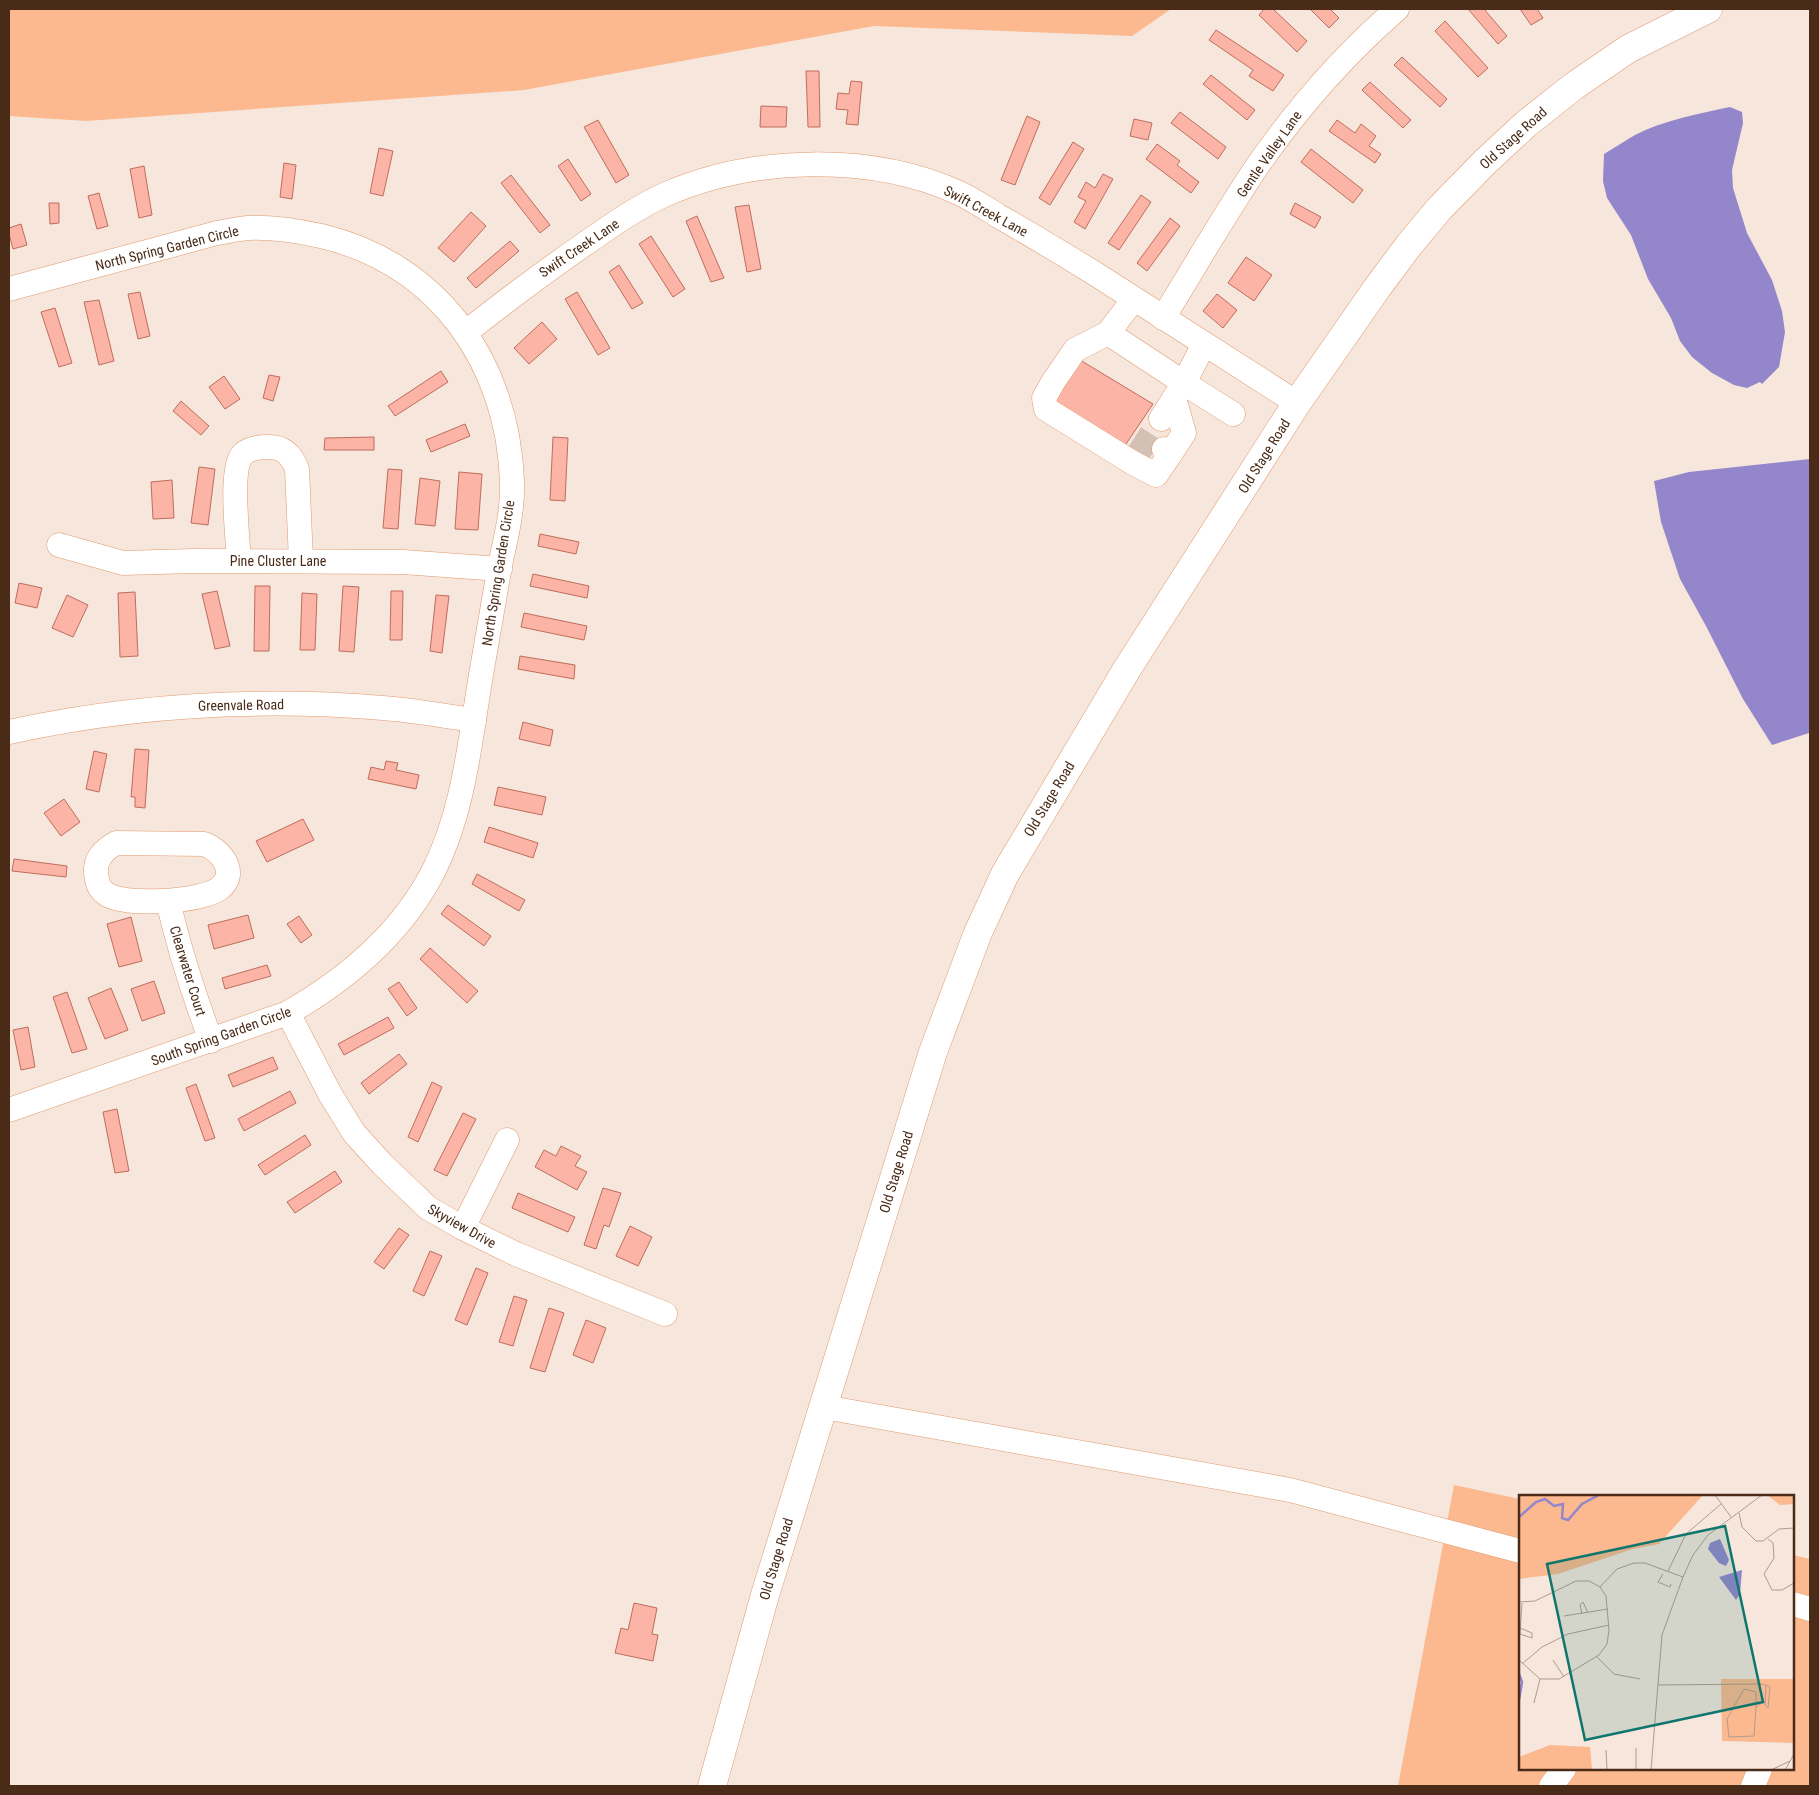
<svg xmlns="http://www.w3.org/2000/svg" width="1819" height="1795" viewBox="0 0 1819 1795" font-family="'Roboto Condensed',sans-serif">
	<rect width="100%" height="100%" fill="#f6e6dc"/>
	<g fill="#fcb98f">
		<polygon points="9,9 1171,9 1132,36 874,26 524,90 86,121 9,116"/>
		<polygon points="1454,1485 1520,1499 1520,1769 1793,1769 1793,1555 1810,1559 1810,1786 1398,1786"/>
	</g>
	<g fill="#9486cb">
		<path d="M 1730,107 L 1742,112 L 1743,123 L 1732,170 L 1733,188 L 1747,233 L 1772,280 L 1782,311 L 1785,332 L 1779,367 L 1762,384 L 1760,382 L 1747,388 L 1734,385 L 1712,373 L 1692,357 L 1680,341 L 1671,318 L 1648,279 L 1631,235 L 1607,198 L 1603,181 L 1604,154 C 1615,147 1625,141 1635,135 C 1664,120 1698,114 1730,107 Z"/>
		<polygon points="1810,459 1810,730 1809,733 1772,745 1743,699 1706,626 1680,579 1661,522 1654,481 1689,472"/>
	</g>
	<g fill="#fbb4a5" stroke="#bf6d5c">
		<polygon points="1264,9 1273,9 1307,41 1297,52 1259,15"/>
		<polygon points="1310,9 1330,9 1339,18 1329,28"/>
		<polygon points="1468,9 1484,9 1507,36 1498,44"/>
		<polygon points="1520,9 1537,9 1543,18 1531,25"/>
		<polygon points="1445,21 1488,68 1478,77 1435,31"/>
		<polygon points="1216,30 1284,75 1273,91 1249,76 1253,70 1209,40"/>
		<polygon points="1402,57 1447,99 1440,107 1394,65"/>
		<polygon points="806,71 819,71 820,127 808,127"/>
		<polygon points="1211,75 1255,110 1247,120 1203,84"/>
		<polygon points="851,81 862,82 858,125 846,124 848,110 836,109 838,93 849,94"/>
		<polygon points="1370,82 1411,120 1403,128 1362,90"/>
		<polygon points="761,106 787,107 786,127 760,127"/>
		<polygon points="1180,112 1226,147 1218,159 1171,123"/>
		<polygon points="1027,116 1040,122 1015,185 1001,180"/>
		<polygon points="1134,119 1152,123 1148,140 1130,136"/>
		<polygon points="598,120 629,175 616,183 584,127"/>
		<polygon points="1337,120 1355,133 1361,124 1376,136 1369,146 1381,154 1375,163 1329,131"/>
		<polygon points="1073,142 1084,149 1050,205 1039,198"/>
		<polygon points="1157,144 1180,161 1177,165 1199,182 1191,193 1146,159"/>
		<polygon points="379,148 393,151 383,196 370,193"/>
		<polygon points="1311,149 1363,190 1353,203 1301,162"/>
		<polygon points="568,159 591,194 581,201 558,166"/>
		<polygon points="284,163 296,165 292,199 280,197"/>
		<polygon points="144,166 152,215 139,218 130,169"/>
		<polygon points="1103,174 1113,179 1085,229 1074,222 1086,201 1078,197 1086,182 1095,188"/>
		<polygon points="511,175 550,225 540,233 501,183"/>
		<polygon points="99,193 108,226 97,229 88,196"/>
		<polygon points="1141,195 1151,202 1119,250 1108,243"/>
		<polygon points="49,203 59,203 59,223 50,224"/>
		<polygon points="1295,203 1321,217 1315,228 1290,214"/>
		<polygon points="749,205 761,269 747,272 735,207"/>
		<polygon points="471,212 486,226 454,262 438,248"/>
		<polygon points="697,216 724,278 711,282 686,221"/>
		<polygon points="1170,218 1180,226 1147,271 1137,263"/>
		<polygon points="21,224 27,245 13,249 9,234 9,228"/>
		<polygon points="651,236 685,289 673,297 639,244"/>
		<polygon points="510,241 519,251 476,288 467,278"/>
		<polygon points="1246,257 1272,275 1254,301 1228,283"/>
		<polygon points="619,265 643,303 632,309 609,272"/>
		<polygon points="140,292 150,336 138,339 128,294"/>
		<polygon points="577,292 610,348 598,355 565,299"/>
		<polygon points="1217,294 1237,310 1223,328 1203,311"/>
		<polygon points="99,300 114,361 99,365 84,302"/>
		<polygon points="55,308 72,363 59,367 41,312"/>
		<polygon points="542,322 557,339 529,364 514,348"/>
		<polygon points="1080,360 1153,404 1124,447 1053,405"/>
		<polygon points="441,371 448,382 395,416 388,406"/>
		<polygon points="269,375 280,377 273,401 263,398"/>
		<polygon points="224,376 240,399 225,409 209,387"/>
		<polygon points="181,401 209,426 201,435 173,411"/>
		<polygon points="465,424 470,436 431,452 426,440"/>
		<polygon points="374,437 374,450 324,450 325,438"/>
		<polygon points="553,437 568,438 565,501 550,500"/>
		<polygon points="199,467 215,469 208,525 191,523"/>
		<polygon points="388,469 402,470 398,529 383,528"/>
		<polygon points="459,472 482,474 478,530 455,529"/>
		<polygon points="420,478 440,481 435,526 415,524"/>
		<polygon points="172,480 174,518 153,519 151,482"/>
		<polygon points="540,534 579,542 576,554 538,546"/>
		<polygon points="533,574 589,586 587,598 530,586"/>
		<polygon points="19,583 42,588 37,608 15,603"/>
		<polygon points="255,586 270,586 269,651 254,651"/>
		<polygon points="343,586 359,587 354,652 339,651"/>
		<polygon points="217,591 230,646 215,649 202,594"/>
		<polygon points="391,591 403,591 402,640 390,640"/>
		<polygon points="135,592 138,656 120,657 118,593"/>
		<polygon points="302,593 317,594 315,650 300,650"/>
		<polygon points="67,595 88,605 73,637 52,628"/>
		<polygon points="436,595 449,596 442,653 430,651"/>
		<polygon points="524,613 587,626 584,640 521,627"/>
		<polygon points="520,656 575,665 574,679 518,669"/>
		<polygon points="523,722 553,730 550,746 519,739"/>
		<polygon points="135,749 149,750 145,808 135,807 135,797 131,797"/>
		<polygon points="94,751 107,754 99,792 86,789"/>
		<polygon points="386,761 398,763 396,770 419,775 416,789 368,779 371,767 384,770"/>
		<polygon points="498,787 546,797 542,815 494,805"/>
		<polygon points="64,799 80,822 61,836 44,813"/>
		<polygon points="303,819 314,840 267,862 256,841"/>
		<polygon points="489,827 538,843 533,858 484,842"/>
		<polygon points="14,859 67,866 66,877 12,871"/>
		<polygon points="477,874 525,900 519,911 472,884"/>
		<polygon points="448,905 491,936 484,946 441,914"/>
		<polygon points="248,915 254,938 214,949 208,925"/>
		<polygon points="299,916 312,935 301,943 287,924"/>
		<polygon points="131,917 142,961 119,967 107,924"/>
		<polygon points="430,948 478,991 467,1003 420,959"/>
		<polygon points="267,965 271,976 225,989 222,978"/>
		<polygon points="154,981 165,1013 142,1021 131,989"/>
		<polygon points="399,982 417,1008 407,1016 388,989"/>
		<polygon points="111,988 128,1030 105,1039 88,998"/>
		<polygon points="67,992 87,1049 72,1053 53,997"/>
		<polygon points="388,1017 394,1028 344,1055 338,1044"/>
		<polygon points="28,1027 35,1067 21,1070 13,1030"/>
		<polygon points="399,1054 407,1064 369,1094 361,1083"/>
		<polygon points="273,1057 278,1069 233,1087 228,1075"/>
		<polygon points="432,1082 442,1087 418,1142 408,1137"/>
		<polygon points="196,1084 215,1138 205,1141 186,1088"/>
		<polygon points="290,1091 296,1103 244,1131 238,1119"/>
		<polygon points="117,1109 129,1171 115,1173 103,1112"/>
		<polygon points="463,1113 476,1119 447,1176 434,1170"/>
		<polygon points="305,1135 311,1145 265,1175 258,1165"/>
		<polygon points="561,1146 581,1156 575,1166 587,1172 577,1190 535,1167 544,1150 556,1156"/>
		<polygon points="335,1171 342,1182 295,1213 287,1202"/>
		<polygon points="603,1188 621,1193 609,1227 604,1225 596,1249 584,1245"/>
		<polygon points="518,1193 575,1217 568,1232 512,1208"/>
		<polygon points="630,1226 652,1237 638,1266 616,1256"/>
		<polygon points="399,1228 409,1235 384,1269 374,1262"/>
		<polygon points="430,1251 442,1256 424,1296 413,1291"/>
		<polygon points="476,1268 488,1273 467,1325 455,1320"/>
		<polygon points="514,1296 527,1300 513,1346 499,1342"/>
		<polygon points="549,1308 564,1313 545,1372 530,1368"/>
		<polygon points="586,1320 606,1328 593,1363 573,1355"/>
		<polygon points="634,1603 657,1608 652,1634 658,1635 653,1661 615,1653 621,1628 628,1630"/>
	</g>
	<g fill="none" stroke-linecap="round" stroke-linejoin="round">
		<polyline stroke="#d3c1b5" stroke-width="24" stroke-dasharray="24 12" stroke-linecap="butt" points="1138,454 1161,419"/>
		<defs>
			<g id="minor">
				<path d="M 9,289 L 217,233 C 227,231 238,229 248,228 C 272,227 298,231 321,236 C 439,264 508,363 512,482 C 513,510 506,538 500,565 C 494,600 488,634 482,669 C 470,738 465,809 433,872 C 401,934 347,979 288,1013 L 9,1110"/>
				<polyline points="1134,299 1108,333 1184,383 1204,344"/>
				<path d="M 1163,318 C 1194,268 1223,217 1256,168 C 1296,110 1344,55 1397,9"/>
				<path d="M 466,332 C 507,300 548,269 592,239 C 615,223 638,207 664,195 C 752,156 871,153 959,193 C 974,200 987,209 1000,217 C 1032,235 1063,254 1094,273 C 1162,316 1229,360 1297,403"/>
				<polyline points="1108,333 1075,350 1053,382 1044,398 1046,409 1133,463 1156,475 1171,453"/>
				<polyline points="1161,419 1184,383 1233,414"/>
				<polyline points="1164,449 1171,453 1184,433 1174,398"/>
				<polyline points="59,545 123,563 193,561 403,562 500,569"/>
				<path d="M 239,561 C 238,540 229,468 243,454 C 249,448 261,447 269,447 C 284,447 292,456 297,469 L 301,561"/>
				<path d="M 9,732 C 132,705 258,698 383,708 C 413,710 443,716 474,720"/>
				<path d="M 116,843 L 204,844 C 221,850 239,873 220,888 C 203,902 121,907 105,893 C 98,888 97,881 96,873 C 95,858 104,850 116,843 Z"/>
				<path d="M 168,901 C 179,949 194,995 211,1041"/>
				<polyline points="288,1013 330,1094 354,1133 383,1165 428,1208 463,1228 516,1254 665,1314"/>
				<polyline points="463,1228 507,1140"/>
				<polyline points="824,1407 1290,1490 1520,1551"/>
				<polyline points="1793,1604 1810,1609"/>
				<polyline points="1551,1786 1564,1769"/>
				<polyline points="1753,1786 1760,1769"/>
			</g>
			<polyline id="major" points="712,1786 765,1595 933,1052 977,935 1005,874 1127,669 1297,403 1377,288 1409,245 1439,209 1485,162 1526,124 1574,86 1628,49 1708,9"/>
		</defs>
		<use href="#minor" stroke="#e3996b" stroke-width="25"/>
		<use href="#major" stroke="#e3996b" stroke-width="29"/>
		<use href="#minor" stroke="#fff" stroke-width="24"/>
		<use href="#major" stroke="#fff" stroke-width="28"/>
	</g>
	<g text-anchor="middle" stroke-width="4" stroke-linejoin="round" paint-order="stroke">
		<g font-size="14" fill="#492b18" stroke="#fff">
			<text transform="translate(1513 138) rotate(-42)" y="5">Old Stage Road</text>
			<text transform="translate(1269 154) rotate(-55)" y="5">Gentle Valley Lane</text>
			<text transform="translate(986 211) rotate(28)" y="5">Swift Creek Lane</text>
			<text transform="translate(167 248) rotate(-14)" y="5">North Spring Garden Circle</text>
			<text transform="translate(579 248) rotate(-34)" y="5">Swift Creek Lane</text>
			<text transform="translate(1264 456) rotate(-58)" y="5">Old Stage Road</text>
			<text x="278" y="566">Pine Cluster Lane</text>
			<text transform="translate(498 573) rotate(-81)" y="5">North Spring Garden Circle</text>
			<text transform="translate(241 705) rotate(-1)" y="5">Greenvale Road</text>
			<text transform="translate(1049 799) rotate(-59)" y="5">Old Stage Road</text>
			<text transform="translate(188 971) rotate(73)" y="5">Clearwater Court</text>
			<text transform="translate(221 1036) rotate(-20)" y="5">South Spring Garden Circle</text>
			<text transform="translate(896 1172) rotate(-73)" y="5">Old Stage Road</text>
			<text transform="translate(462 1226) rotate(29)" y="5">Skyview Drive</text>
			<text transform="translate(776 1559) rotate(-73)" y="5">Old Stage Road</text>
		</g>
	</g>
	<g transform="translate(1519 1495)">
		<rect width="275" height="275" fill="#f6e6dc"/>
		<path d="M 0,0 L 184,0 L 140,49 L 114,54 L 39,79 L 0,84 ZM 248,0 L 275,0 L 275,9 L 261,10 ZM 202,184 L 275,184 L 275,248 L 203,246 ZM 31,250 L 71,252 L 73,275 L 0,275 L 0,262 Z" fill="#fcb98f"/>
		<path d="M 201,44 L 210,65 L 207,71 L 200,68 L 189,54 L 191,48 ZM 223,75 L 221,99 L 217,105 L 200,82 Z" fill="#9486cb"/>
		<path fill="none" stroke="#9486cb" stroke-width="2.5" d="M 0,22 L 17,7 L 26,4 L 35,11 L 44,9 L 43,23 L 49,25 L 63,9 L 80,0M 0,179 L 3,187 L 0,205"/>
		<path fill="none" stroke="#b19b8e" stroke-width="1" d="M 196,0 L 212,22M 220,18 L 223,32 L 237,46 L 244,46 L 260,34 L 275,33M 249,44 L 254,48 L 255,63 L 245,79 L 253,95 L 263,95 L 275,88M 149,76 L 167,39 L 202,9M 144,79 L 139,87 L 151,92 L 152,89M 81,92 L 98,74 L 115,68 L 126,68 L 164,82M 0,107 L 16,106 L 57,86 L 70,86 L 81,92 L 87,101 L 90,135 L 88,149 L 80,160 L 40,184 L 21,184 L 0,165M 63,119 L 61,110 L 64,107 L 69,118M 45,121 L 89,114M 1,133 L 13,138 L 13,143 L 1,139 L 1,138 L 3,108M 78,162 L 95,179 L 121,184M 34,165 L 45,182M 3,169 L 23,152 L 49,139 L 90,130M 139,190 L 243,189 L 249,191 L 251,192 L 249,213 L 246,210 L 247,190M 15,208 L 21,184M 237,212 L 237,197 L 225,194 L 208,224 L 210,242 L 235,241 L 237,212 L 246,206M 87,255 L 88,275M 117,275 L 117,253M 132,275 L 143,140 L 164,82 L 174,60 L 189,40 L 243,0M 252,275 L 271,266M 266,275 L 275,259"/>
		<path fill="#0f766e" fill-opacity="0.15" stroke="#0f766e" stroke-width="2.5" d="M 206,31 L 244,207 L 66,245 L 28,69 Z"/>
		<rect width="275" height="275" fill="none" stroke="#492b18" stroke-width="2.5"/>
	</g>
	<rect width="1819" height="1795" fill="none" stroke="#492b18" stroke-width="20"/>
</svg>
